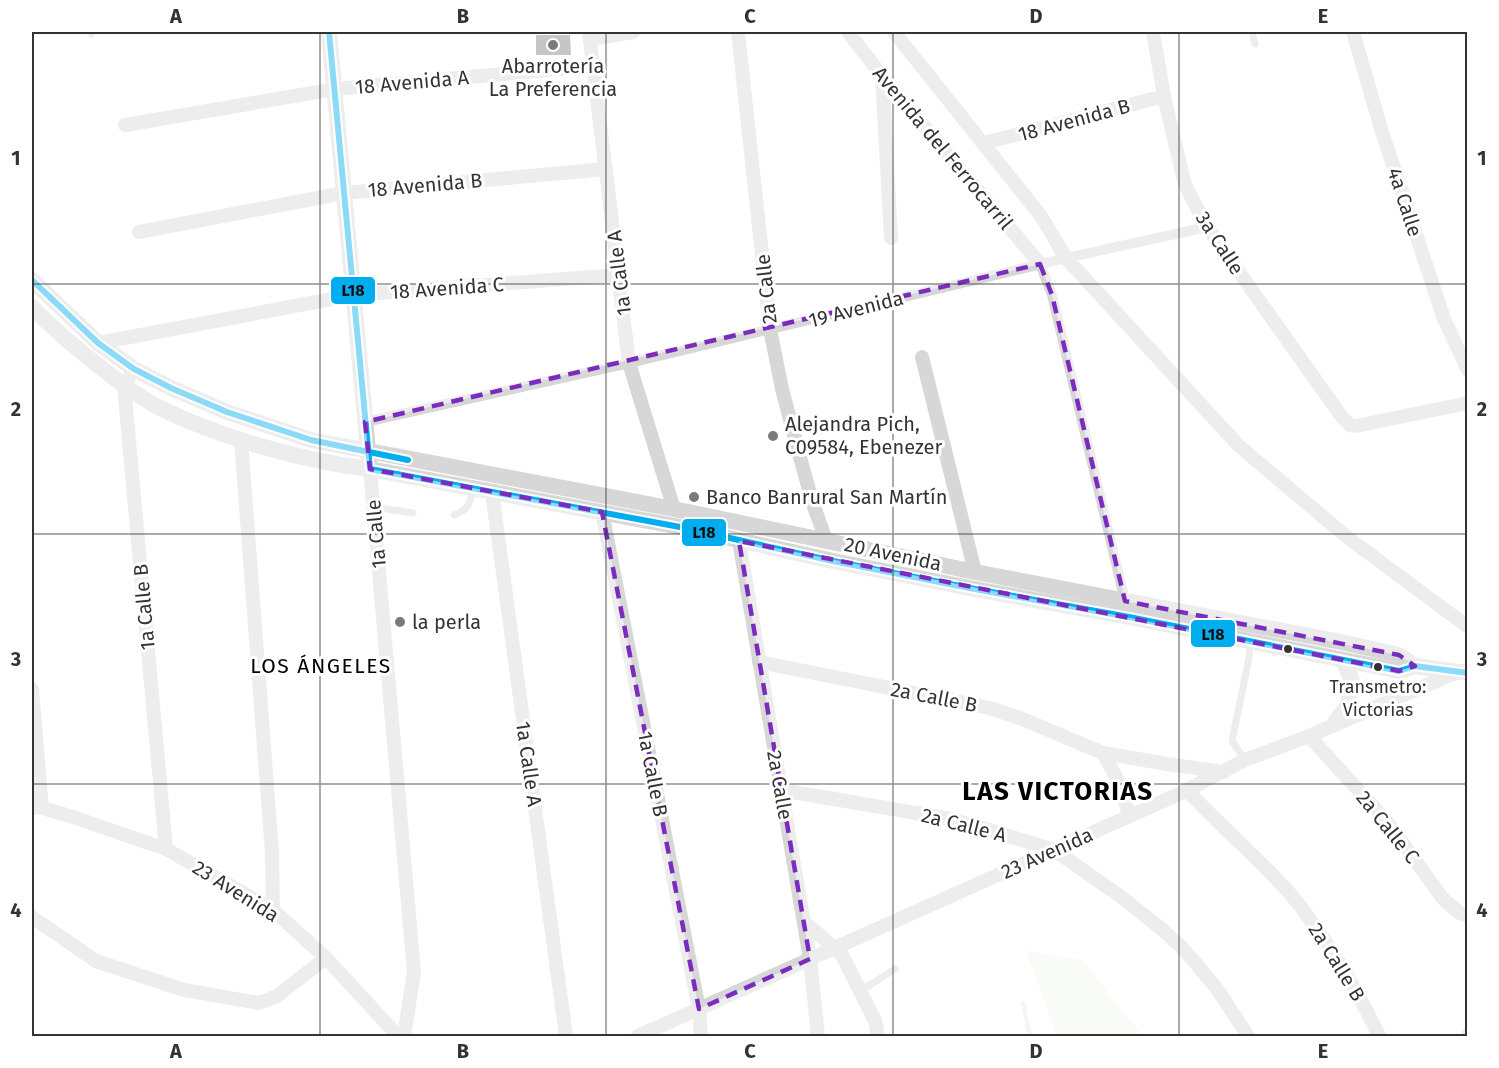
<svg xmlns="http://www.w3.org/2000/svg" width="1499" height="1068" viewBox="0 0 1499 1068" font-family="'Fira Sans',sans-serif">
	<rect width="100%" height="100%" fill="#fff"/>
	<polygon fill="#f1f5ed" points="1026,951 1082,960 1142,1036 1057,1036"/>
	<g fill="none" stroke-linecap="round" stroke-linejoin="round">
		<polyline stroke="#ddebf3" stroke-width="4.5" points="1023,1003 1030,1036"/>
	</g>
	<polygon fill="#818181" points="536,35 570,35 571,55 536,55"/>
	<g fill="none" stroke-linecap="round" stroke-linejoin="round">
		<g stroke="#d7d7d7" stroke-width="7">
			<polyline points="1252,32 1255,44"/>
			<polyline points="91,34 93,32"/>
			<polyline points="373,507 413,513"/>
			<path d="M 454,515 C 469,510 469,503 474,489"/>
			<polyline points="1245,760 1232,741 1249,658 1250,643"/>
			<polyline points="859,990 870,985 895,969"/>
		</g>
		<g stroke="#d7d7d7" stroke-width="10">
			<polyline points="1040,264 1052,295 1125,601"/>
			<polyline points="365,422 629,363 1066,258 1207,227"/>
		</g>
		<g stroke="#d7d7d7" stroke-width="14">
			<polyline points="589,32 629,363 674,509"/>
			<polyline points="738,32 770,329 782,389 798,450 813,504 826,540"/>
			<polyline points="848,32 882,76 1040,264"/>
			<polyline points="894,32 1041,216 1066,258 1239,446 1347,537 1468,627"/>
			<polyline points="1153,32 1164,96 1185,185 1207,227 1342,417 1350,425 1356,426 1468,403"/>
			<polyline points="1353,32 1382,132 1444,319 1468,370"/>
			<polyline points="590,39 634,32"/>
			<polyline points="882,76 891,238"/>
			<polyline points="125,125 335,89 593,66"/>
			<polyline points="984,143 1164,96"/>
			<polyline points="139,232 344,193 606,169"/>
			<polyline points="98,343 353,295 619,275"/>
			<polyline points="922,357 975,572"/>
			<polyline points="134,369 124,386 166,849"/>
			<polyline points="241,440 272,853 273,910"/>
			<polyline points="370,469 414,972 404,1036"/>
			<polyline points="492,492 566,1036"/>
			<polyline points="602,512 699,1009 701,1036"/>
			<polyline points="739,541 810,959 818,1036"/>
			<polyline points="759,662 990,708 1020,718 1103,753 1167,764 1224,772"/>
			<polyline points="32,689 42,808"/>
			<polyline points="1309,736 1389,824 1444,900 1460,913 1468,916"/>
			<polyline points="1103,753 1116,777 1130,816"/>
			<polyline points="781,790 951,819 983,828 1054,850 1120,896 1163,930 1181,947 1193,960 1217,989 1248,1036"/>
			<path d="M 1187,790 C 1217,823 1252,852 1282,885 C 1294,897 1304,911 1314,925 C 1339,960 1361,997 1379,1036"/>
			<polyline points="32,807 42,808 70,816 166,849 273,910 326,958 398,1036"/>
			<polyline points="32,917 96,961 184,990 259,1003 277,996 326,958"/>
			<polyline points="804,922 835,948 842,955 875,1021 877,1029 876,1036"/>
			<polyline points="638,1036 1181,793 1245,760 1309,736 1457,672"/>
			<polyline points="1467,1036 1468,1035"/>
		</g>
		<g stroke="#d7d7d7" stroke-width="16">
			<polyline points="329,32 369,461"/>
			<polyline points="32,280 98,343 134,369 171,388 227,412 311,440 674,509 975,572 1341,642 1399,655 1415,666"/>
			<path d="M 32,307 C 53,329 76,348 100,367 C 119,382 139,397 160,408 C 222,438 302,461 370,469 L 680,527 L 833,561 L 980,590 L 1129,617 L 1399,671 L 1415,666 L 1468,673"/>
			<polyline points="1334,724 1348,705 1352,681 1343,660"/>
		</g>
		<defs>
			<g id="bus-1">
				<polyline points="329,32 370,469 680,527 833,561 980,590 1129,617 1399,671 1415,666 1468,673"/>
				<polyline points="32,280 98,343 134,369 171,388 227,412 311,440 408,460"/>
			</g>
		</defs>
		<use href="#bus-1" stroke="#fff" stroke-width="10"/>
		<use href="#bus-1" stroke="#00aeef" stroke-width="6"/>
	</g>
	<path d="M0 0H1499V1068H0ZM 1040,264 L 1052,295 L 1125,601 L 1399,655 L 1415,666 L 1399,671 L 739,541 L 810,959 L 699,1009 L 602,512 L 370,469 L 365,422 Z" fill="#fff" fill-opacity=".55" fill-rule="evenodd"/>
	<path fill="none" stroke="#7b2cbf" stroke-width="4.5" stroke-dasharray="12 8" stroke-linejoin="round" d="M 1040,264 L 1052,295 L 1125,601 L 1399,655 L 1415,666 L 1399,671 L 739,541 L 810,959 L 699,1009 L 602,512 L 370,469 L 365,422 Z"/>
	<path fill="none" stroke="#333" stroke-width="1.5" stroke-opacity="0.55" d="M 320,32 L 320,1036M 606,32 L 606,1036M 893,32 L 893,1036M 1179,32 L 1179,1036M 32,284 L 1468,284M 32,534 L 1468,534M 32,784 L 1468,784"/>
	<g fill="#7a7a7a" stroke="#fff" stroke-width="2">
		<circle cx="553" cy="45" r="6"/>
		<circle cx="773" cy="436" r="6"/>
		<circle cx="694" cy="497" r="6"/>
		<circle cx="400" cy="622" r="6"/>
	</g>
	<g fill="#333" stroke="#fff" stroke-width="2">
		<circle cx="1288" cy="649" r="5"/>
		<circle cx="1378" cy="667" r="5"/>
	</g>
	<g text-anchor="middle" stroke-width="6" stroke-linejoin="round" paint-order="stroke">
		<g font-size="18" fill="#333" stroke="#fff">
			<text x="1378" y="693">Transmetro:<tspan x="1378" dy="23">Victorias</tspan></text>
		</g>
		<g font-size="20" fill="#333" stroke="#fff" text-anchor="start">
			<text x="553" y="73" text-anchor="middle">Abarrotería<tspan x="553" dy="23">La Preferencia</tspan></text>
			<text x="785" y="431">Alejandra Pich,<tspan x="785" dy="23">C09584, Ebenezer</tspan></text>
			<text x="706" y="504">Banco Banrural San Martín</text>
			<text x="412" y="629">la perla</text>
		</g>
		<g font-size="20" fill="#333" stroke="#fff">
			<text transform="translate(412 82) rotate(-5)" y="7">18 Avenida A</text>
			<text transform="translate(1074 120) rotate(-15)" y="7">18 Avenida B</text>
			<text transform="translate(943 148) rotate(50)" y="7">Avenida del Ferrocarril</text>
			<text transform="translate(425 185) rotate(-5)" y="7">18 Avenida B</text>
			<text transform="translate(1405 202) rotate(72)" y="7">4a Calle</text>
			<text transform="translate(1220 243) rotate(57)" y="7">3a Calle</text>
			<text transform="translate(619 273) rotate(-97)" y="7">1a Calle A</text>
			<text transform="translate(447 288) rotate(-4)" y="7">18 Avenida C</text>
			<text transform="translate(766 289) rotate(-96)" y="7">2a Calle</text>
			<text transform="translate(856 309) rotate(-14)" y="7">19 Avenida</text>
			<text transform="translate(376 534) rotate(-95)" y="7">1a Calle</text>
			<text transform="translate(893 554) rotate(12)" y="7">20 Avenida</text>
			<text transform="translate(144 607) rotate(-95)" y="7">1a Calle B</text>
			<text transform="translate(934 697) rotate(11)" y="7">2a Calle B</text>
			<text transform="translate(529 764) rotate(82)" y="7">1a Calle A</text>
			<text transform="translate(653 774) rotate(79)" y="7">1a Calle B</text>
			<text transform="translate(780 785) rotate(80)" y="7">2a Calle</text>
			<text transform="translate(964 825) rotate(14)" y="7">2a Calle A</text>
			<text transform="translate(1388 827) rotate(51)" y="7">2a Calle C</text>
			<text transform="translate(1047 853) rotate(-24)" y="7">23 Avenida</text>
			<text transform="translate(236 891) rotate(32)" y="7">23 Avenida</text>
			<text transform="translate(1337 962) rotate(58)" y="7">2a Calle B</text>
		</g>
		<g font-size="21" letter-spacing="1.5" fill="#000" stroke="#fff">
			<text x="321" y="673">LOS ÁNGELES</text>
		</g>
		<g font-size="26" font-weight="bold" letter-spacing="1.5" fill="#000" stroke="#fff">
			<text x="1058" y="800">LAS VICTORIAS</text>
		</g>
	</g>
	<g stroke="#fff" stroke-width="2">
		<rect x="330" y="276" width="46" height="29" rx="6" fill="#00aeef"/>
		<rect x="681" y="518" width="46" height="29" rx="6" fill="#00aeef"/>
		<rect x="1190" y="619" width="46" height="29" rx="6" fill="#00aeef"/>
	</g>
	<g font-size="16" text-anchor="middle" font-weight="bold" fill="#111">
		<text x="353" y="296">L18</text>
		<text x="704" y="538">L18</text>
		<text x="1213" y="640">L18</text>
	</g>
	<rect width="1499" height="1068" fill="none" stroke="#ffffff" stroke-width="66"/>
	<rect x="33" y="33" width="1433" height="1002" fill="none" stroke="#333" stroke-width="2"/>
	<g font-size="20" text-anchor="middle" font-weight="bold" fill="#333">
		<text x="176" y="23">A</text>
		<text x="463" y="23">B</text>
		<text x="750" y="23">C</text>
		<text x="1036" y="23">D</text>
		<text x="1323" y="23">E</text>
		<text x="16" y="165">1</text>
		<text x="1482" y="165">1</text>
		<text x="16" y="416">2</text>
		<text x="1482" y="416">2</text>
		<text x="16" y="666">3</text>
		<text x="1482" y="666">3</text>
		<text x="16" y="917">4</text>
		<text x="1482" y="917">4</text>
		<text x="176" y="1058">A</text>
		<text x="463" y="1058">B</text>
		<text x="750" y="1058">C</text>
		<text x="1036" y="1058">D</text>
		<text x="1323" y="1058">E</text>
	</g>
</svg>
